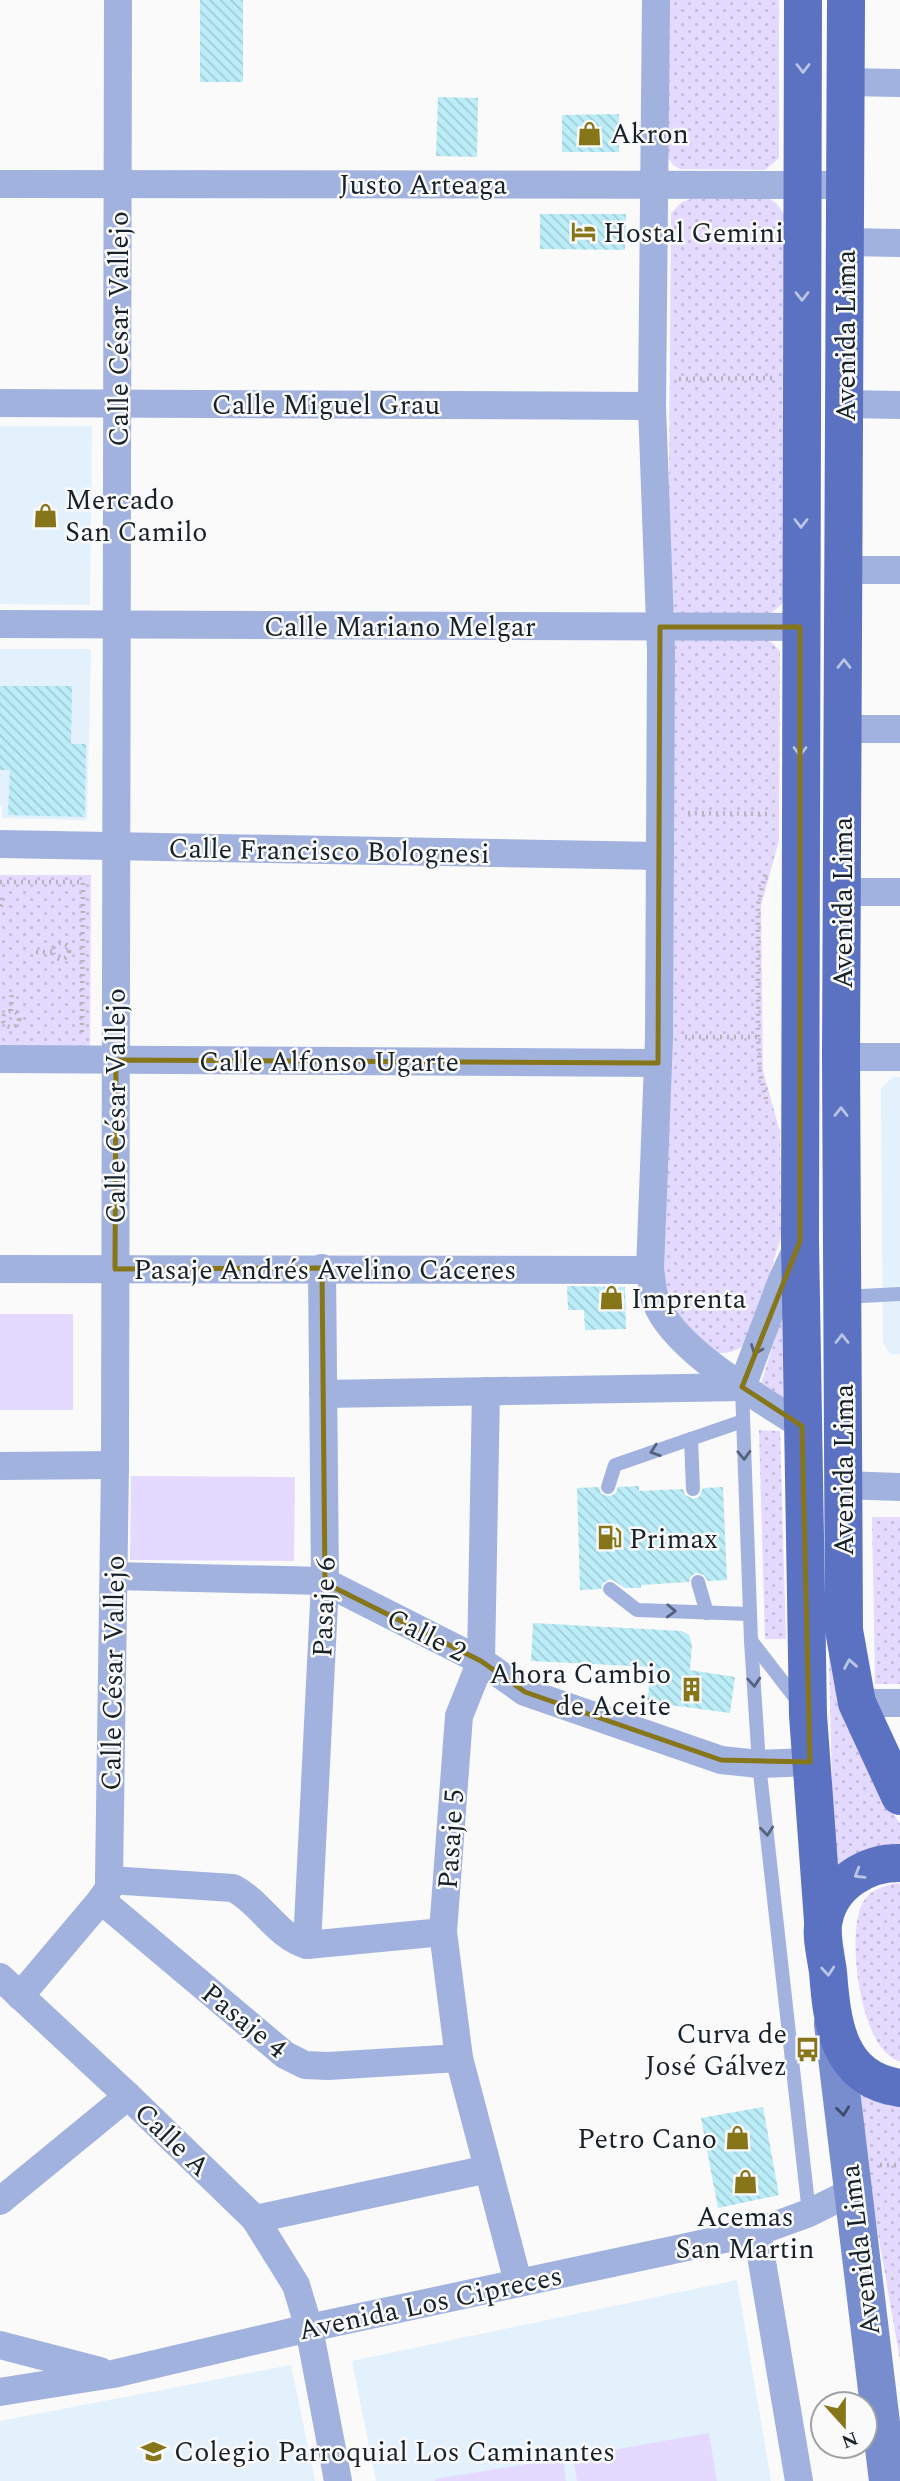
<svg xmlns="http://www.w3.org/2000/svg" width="900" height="2481" viewBox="0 0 900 2481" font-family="Spectral,serif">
	<defs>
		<pattern id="grass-dots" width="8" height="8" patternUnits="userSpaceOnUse" patternTransform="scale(1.75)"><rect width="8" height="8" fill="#e4d9ff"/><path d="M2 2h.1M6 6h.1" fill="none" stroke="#c3badb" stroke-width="1.8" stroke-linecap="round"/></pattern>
		<pattern id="building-back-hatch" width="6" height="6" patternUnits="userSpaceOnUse" patternTransform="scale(1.75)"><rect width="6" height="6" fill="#bbedf8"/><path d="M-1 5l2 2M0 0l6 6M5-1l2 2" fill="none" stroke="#a0cbd5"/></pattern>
	</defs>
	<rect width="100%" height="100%" fill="#fafafa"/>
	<g fill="#e3f1fc">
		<polygon points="0,426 92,426 90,605 0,604"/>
		<polygon points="0,649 91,649 87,820 2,818 2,806 0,805"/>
		<polygon points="893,1077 900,1077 900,1354 890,1354 883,1343 881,1088"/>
		<polygon points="737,2280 771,2481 376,2481 352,2361"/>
		<polygon points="291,2365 315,2481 0,2481 0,2421"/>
	</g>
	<g fill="url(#grass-dots)">
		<polygon points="668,0 779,0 779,158 765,170 680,169 674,166 668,158"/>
		<polygon points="691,199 770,199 777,204 784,214 784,595 782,604 770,614 676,614 668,602 671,213 682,202"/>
		<path d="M 766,637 L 780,651 L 779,840 L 761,906 L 763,1071 L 780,1132 L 781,1237 L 748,1343 C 714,1366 703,1346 683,1320 C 678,1313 669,1306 667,1298 C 664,1284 664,1268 662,1254 L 664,651 L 675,640 Z"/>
		<polygon points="0,875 91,875 90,1052 0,1052"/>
		<polygon points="782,1317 784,1408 759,1390"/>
		<polygon points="759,1430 780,1431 786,1639 765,1639"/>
		<polygon points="872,1517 900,1517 900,1684 875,1684"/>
		<path d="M 828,1615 L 876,1785 L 900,1824 L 900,1844 C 875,1842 855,1858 834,1870 Z"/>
		<path d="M 897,1883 L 900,1884 L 900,2061 C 860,2052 846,1936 862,1904 C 869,1890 883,1886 897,1883 Z"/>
		<polygon points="860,2089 900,2102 900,2360 869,2182"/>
	</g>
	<g fill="#e4d9ff">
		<rect x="0" y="1314" width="73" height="96"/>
		<polygon points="131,1476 295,1477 294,1561 130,1560"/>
		<polygon points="709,2433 717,2481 577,2481 573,2457"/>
		<polygon points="563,2458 566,2481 435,2481 435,2479"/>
	</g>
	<g fill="url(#building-back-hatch)">
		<rect x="200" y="0" width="43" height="82"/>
		<polygon points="438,97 478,98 477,157 436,156"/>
		<polygon points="619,114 619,152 562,152 562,115"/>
		<polygon points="540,214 626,214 625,250 540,249"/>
		<polygon points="0,686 72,686 71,744 86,744 85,817 8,815 10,770 0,770"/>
		<polygon points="567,1286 625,1287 626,1329 585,1330 584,1310 568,1310"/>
		<polygon points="639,1486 639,1491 683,1489 685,1495 693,1499 699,1497 703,1488 723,1487 727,1580 708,1581 704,1575 696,1573 691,1576 689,1582 641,1585 641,1588 625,1588 611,1579 603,1583 601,1589 580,1590 577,1488 599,1487 601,1494 609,1496 615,1494 618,1487"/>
		<polygon points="533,1623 682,1631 689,1635 692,1645 690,1670 735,1677 730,1713 647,1702 652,1667 531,1661"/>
		<polygon points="763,2107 779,2195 718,2208 701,2118"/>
	</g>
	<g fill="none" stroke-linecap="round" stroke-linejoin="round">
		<g stroke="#b2b6b8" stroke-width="4.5" stroke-dasharray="2 5" stroke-linecap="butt">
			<polyline points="679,379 772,378"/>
			<polyline points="688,813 770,814"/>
			<polyline points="0,882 83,882 82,1032"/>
			<polyline points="0,898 2,904 0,908"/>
			<circle cx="61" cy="951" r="8"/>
			<polyline points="36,952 54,952"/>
			<polyline points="11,1011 12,991"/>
			<circle cx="11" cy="1019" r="8"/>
			<polyline points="685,1037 758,1037"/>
			<polyline points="766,1099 760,1073 758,1037 758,904 766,872"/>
			<polyline points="880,2165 900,2165"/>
		</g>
		<g stroke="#a2b2df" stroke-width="14">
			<polyline points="843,1297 900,1294"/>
			<polyline points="742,1388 751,1641 759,1764 809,2213"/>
			<polyline points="691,1439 693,1489"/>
			<polyline points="608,1487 615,1465 743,1421"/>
			<polyline points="698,1582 707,1613"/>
			<polyline points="610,1589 637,1610 750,1614"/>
			<polyline points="752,1642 800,1704"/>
		</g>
		<g stroke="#a2b2df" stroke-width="28">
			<path d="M 656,0 L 652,406 L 661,651 L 659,1038 L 650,1270 C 652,1280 652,1292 656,1302 C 674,1350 760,1398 802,1426"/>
			<polyline points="845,82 900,83"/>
			<polyline points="0,184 845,185"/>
			<polyline points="845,242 900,243"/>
			<polyline points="0,403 652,406"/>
			<polyline points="845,404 900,405"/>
			<polyline points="845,570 900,570"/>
			<polyline points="0,624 800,627"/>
			<polyline points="844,729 900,729"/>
			<polyline points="0,844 659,856"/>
			<polyline points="842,892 900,892"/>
			<polyline points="841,1057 900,1057"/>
			<polyline points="0,1059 658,1063"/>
			<polyline points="0,1269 650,1270"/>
			<polyline points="742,1387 782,1280 798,1246"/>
			<polyline points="486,1391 481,1661 459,1716 443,1932 459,2058 518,2282"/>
			<polyline points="323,1394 742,1387"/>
			<polyline points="0,1466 115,1465"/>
			<polyline points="842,1485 900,1487"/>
			<polyline points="114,1576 323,1581 481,1661 525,1692 721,1760 759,1764 810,1762"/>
			<polyline points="857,1703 900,1703"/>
			<path d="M 109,1880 L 233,1888 C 261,1902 277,1937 307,1945 L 443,1932"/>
			<polyline points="101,1900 285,2055 305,2065 328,2066 459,2058"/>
			<polyline points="307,1945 325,1583 322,1268"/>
			<polyline points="0,1977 128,2096 255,2219 296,2285 309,2328 338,2481"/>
			<polyline points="20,1996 101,1900 109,1888 109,1880 115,1465 118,0"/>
			<polyline points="0,2201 128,2096"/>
			<polyline points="255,2219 488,2169"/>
			<polyline points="757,2232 799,2481"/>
			<polyline points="0,2345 100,2371"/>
			<polyline points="0,2392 113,2374 309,2328 757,2232 809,2213 853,2191"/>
		</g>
		<polyline stroke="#788dce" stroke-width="38" points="833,2024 888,2481"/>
		<g stroke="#5b72c2" stroke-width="38">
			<polyline points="803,0 800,1241 808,1715 823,1921"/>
			<polyline points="846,0 841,1057 844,1630 857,1703 900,1796"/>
			<path d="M 900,1863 C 867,1862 831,1884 824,1919 C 820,1934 826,1956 828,1972 C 832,2024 838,2079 900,2088"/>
		</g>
	</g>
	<defs><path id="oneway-chevron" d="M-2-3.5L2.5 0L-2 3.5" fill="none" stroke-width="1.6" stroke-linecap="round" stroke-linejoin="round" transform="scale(1.75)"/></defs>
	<g stroke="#bac4e4">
		<use href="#oneway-chevron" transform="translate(803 68) rotate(90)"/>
		<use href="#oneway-chevron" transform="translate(802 296) rotate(90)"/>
		<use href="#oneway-chevron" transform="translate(801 523) rotate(90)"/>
		<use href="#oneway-chevron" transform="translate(844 664) rotate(-90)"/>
		<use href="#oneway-chevron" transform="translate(800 751) rotate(90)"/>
		<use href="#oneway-chevron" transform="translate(841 1112) rotate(-90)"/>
		<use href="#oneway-chevron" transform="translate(842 1339) rotate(-90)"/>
		<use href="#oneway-chevron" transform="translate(850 1664) rotate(-100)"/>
		<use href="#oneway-chevron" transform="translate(859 1874) rotate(149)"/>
		<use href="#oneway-chevron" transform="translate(828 1971) rotate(85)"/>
	</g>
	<g stroke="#56627b">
		<use href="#oneway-chevron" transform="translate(756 1350) rotate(111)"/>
		<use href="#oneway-chevron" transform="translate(655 1451) rotate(161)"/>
		<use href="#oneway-chevron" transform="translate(744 1455) rotate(88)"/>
		<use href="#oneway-chevron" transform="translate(671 1611) rotate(2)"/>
		<use href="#oneway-chevron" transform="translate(754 1682) rotate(86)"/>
		<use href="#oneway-chevron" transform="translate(767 1831) rotate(84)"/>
	</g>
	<use stroke="#3e4c6b" href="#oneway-chevron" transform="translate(843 2111) rotate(83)"/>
	<path fill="none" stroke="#867619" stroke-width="5" stroke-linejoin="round" d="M 660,627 L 800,627 L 800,1241 L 742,1387 L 802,1426 L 810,1762 L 721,1760 L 525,1692 L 481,1661 L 325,1583 L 322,1268 L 115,1269 L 116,1060 L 658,1063 Z"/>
	<defs>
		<symbol id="shop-bare" viewBox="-9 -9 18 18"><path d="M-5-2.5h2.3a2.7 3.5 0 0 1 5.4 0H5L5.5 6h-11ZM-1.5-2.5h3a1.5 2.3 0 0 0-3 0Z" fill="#867619" stroke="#fafafa" stroke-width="2.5" paint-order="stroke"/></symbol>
		<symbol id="hotel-bare" viewBox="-9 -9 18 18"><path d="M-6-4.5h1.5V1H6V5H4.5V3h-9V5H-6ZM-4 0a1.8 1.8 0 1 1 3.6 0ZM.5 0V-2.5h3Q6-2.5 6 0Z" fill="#867619" stroke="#fafafa" stroke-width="2.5" paint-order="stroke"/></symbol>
		<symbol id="fuel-bare" viewBox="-9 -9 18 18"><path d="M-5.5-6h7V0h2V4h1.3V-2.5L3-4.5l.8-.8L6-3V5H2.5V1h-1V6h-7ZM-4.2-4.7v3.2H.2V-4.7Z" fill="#867619" stroke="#fafafa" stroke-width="2.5" paint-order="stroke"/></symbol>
		<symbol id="building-bare" viewBox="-9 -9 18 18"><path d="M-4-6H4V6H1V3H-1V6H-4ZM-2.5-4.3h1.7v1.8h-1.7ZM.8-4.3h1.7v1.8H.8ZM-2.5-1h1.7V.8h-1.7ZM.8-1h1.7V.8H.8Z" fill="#867619" stroke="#fafafa" stroke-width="2.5" paint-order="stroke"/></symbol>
		<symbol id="bus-bare" viewBox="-9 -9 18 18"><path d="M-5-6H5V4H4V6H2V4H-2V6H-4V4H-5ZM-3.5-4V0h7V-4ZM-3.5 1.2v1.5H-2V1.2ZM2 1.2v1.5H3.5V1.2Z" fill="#867619" stroke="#fafafa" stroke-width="2.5" paint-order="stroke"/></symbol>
		<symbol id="school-bare" viewBox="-9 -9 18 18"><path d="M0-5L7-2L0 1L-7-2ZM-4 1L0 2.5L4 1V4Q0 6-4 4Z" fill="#867619" stroke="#fafafa" stroke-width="2.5" paint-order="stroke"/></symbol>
	</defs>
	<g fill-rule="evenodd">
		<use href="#shop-bare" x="572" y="116" width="35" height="35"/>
		<use href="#hotel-bare" x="566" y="214" width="35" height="35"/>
		<use href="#shop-bare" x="28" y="498" width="35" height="35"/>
		<use href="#shop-bare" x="594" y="1280" width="35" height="35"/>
		<use href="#fuel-bare" x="592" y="1520" width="35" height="35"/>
		<use href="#building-bare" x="674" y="1672" width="35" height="35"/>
		<use href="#bus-bare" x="790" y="2032" width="35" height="35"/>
		<use href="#shop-bare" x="720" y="2120" width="35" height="35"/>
		<use href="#shop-bare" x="728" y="2164" width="35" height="35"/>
		<use href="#school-bare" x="136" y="2434" width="35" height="35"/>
	</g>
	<g text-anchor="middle" stroke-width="5" stroke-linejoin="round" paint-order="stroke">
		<g font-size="28" fill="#172129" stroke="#fafafa" text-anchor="start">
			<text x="610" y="143">Akron</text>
			<text x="603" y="242">Hostal Gemini</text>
			<text x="65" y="509">Mercado<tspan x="65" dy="32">San Camilo</tspan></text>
			<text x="631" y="1308">Imprenta</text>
			<text x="629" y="1548">Primax</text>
			<text x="671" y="1683" text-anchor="end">Ahora Cambio<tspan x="671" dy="32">de Aceite</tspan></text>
			<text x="787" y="2043" text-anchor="end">Curva de<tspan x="787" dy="32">José Gálvez</tspan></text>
			<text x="717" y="2148" text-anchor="end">Petro Cano</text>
			<text x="745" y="2226" text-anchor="middle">Acemas<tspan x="745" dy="32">San Martin</tspan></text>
			<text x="174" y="2461">Colegio Parroquial Los Caminantes</text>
		</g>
		<g font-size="28" fill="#172129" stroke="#fafafa">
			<text x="423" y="194">Justo Arteaga</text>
			<text transform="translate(118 329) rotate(-90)" y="10">Calle César Vallejo</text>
			<text transform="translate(845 336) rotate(-90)" y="10">Avenida Lima</text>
			<text x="326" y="414">Calle Miguel Grau</text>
			<text x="400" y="636">Calle Mariano Melgar</text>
			<text transform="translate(329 850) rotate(1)" y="10">Calle Francisco Bolognesi</text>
			<text transform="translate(842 903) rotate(-90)" y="10">Avenida Lima</text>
			<text x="329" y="1071">Calle Alfonso Ugarte</text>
			<text transform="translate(115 1106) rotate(-90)" y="10">Calle César Vallejo</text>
			<text x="325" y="1279">Pasaje Andrés Avelino Cáceres</text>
			<text transform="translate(843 1470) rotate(-90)" y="10">Avenida Lima</text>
			<text transform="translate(323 1607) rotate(-88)" y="10">Pasaje 6</text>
			<text transform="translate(427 1634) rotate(27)" y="10">Calle 2</text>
			<text transform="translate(112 1673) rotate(-89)" y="10">Calle César Vallejo</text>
			<text transform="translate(450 1839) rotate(-86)" y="10">Pasaje 5</text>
			<text transform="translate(245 2020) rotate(39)" y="10">Pasaje 4</text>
			<text transform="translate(173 2139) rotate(44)" y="10">Calle A</text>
			<text transform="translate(859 2250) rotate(-97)" y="10">Avenida Lima</text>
			<text transform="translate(430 2302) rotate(-12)" y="10">Avenida Los Cipreces</text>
		</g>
	</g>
	<g transform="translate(844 2425) rotate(159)"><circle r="33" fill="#fafafa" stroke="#9fa3a6" stroke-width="2"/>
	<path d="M0-5L12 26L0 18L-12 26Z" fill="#867619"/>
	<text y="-10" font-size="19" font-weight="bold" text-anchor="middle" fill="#172129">N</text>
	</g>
</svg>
